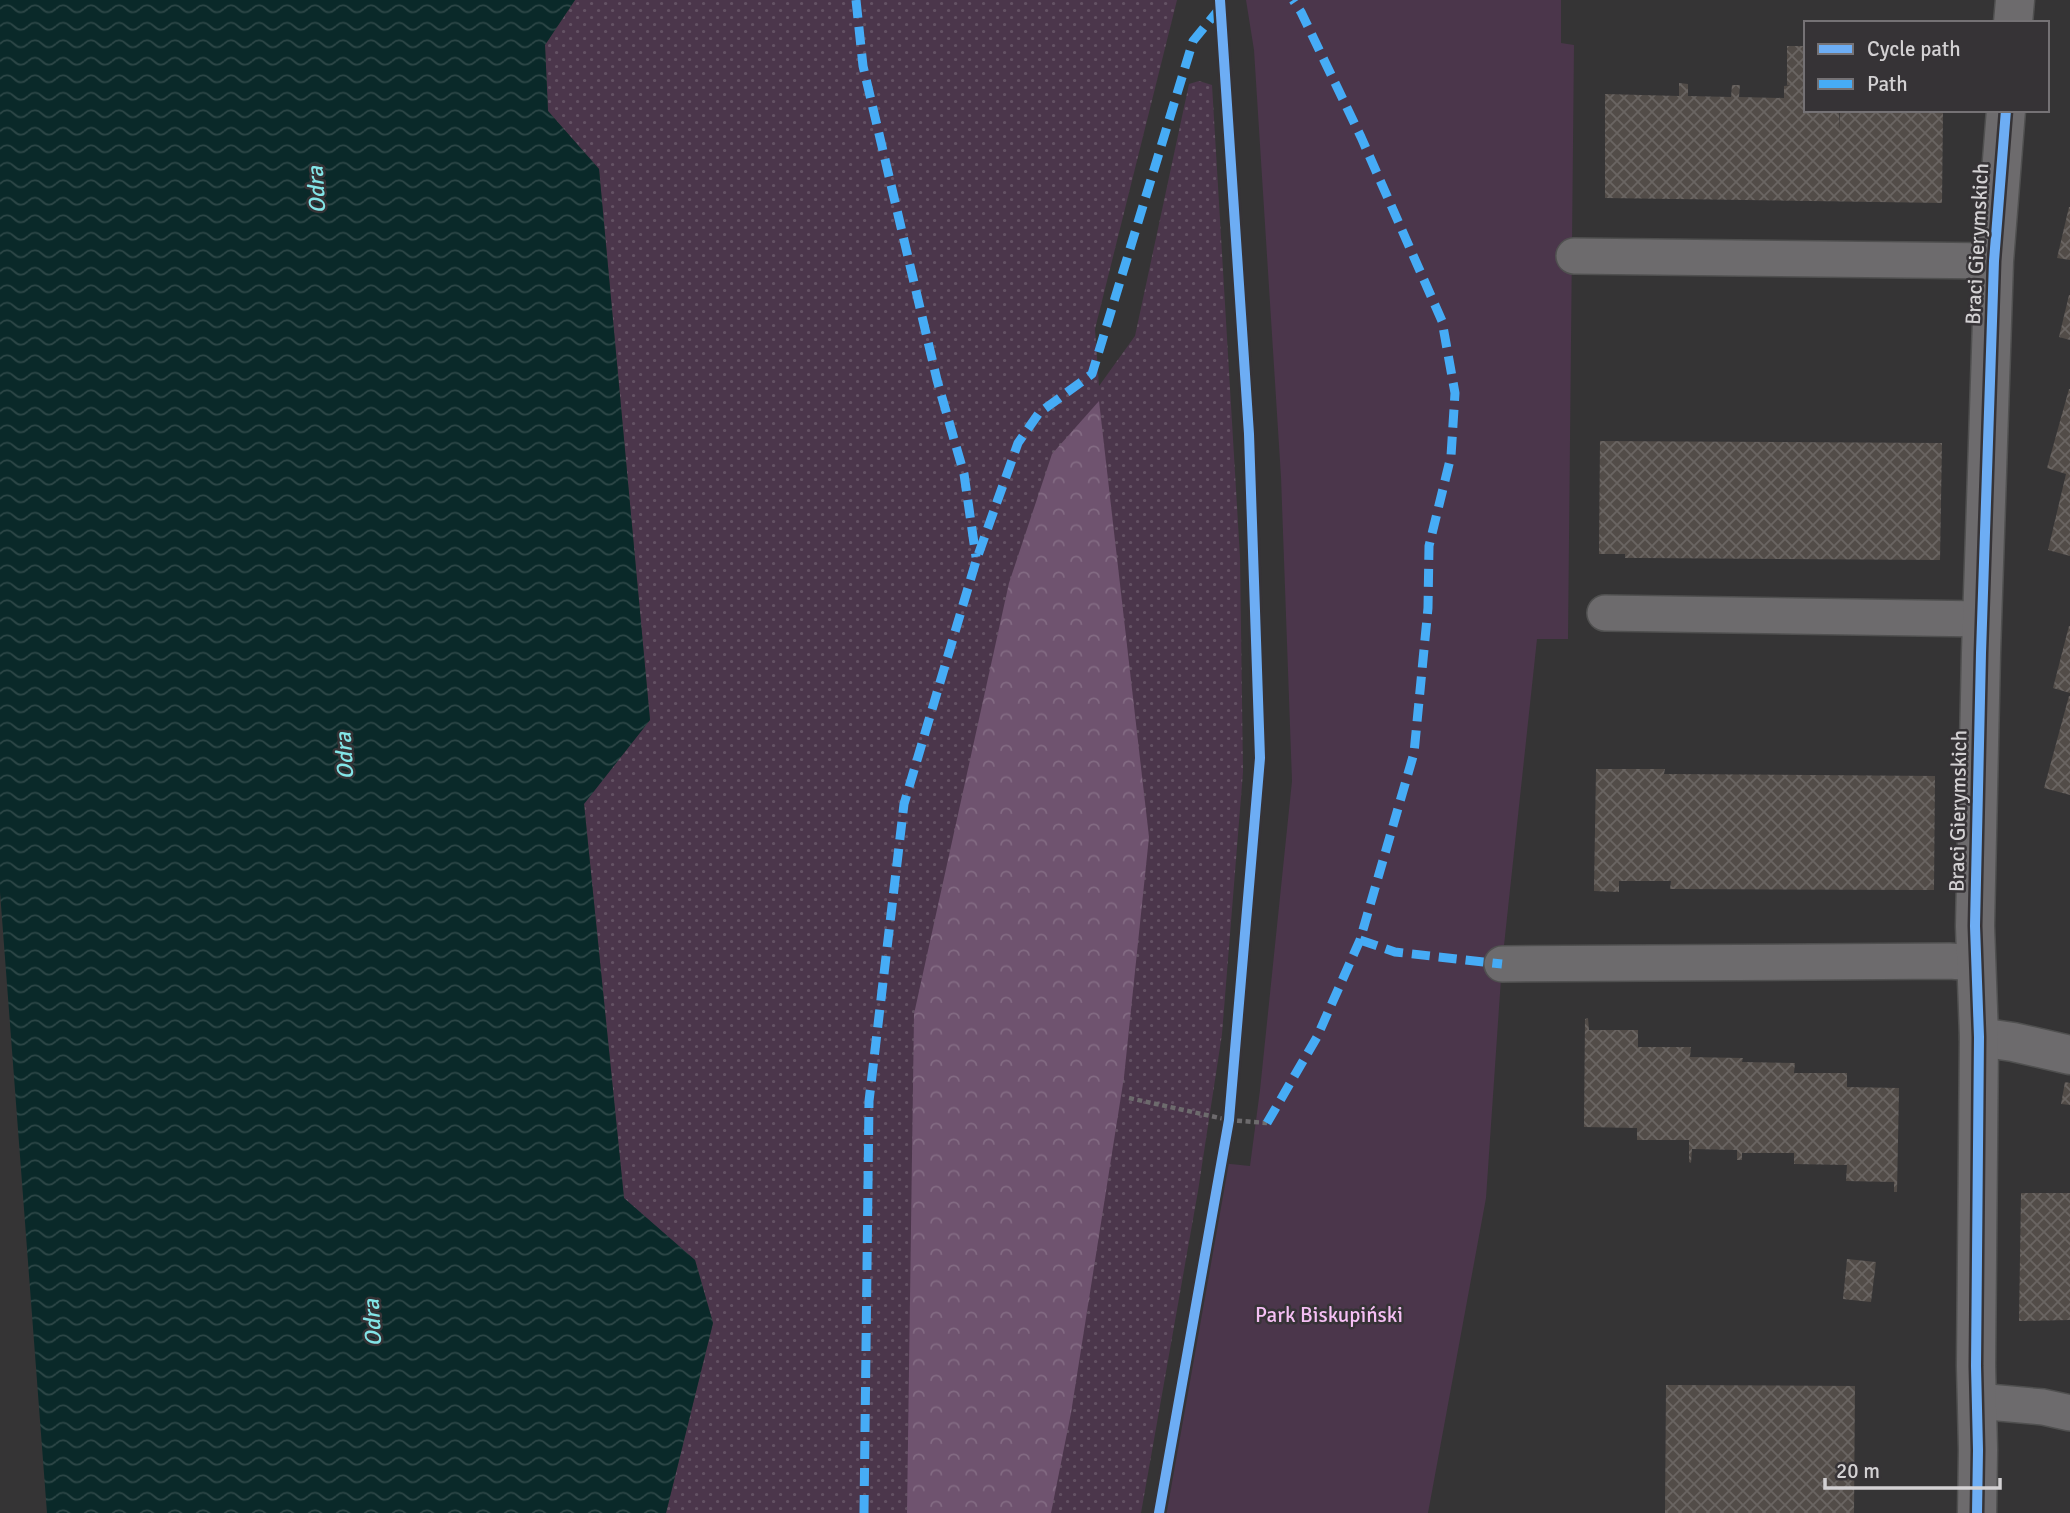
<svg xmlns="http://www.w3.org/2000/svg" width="2070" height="1513" viewBox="0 0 2070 1513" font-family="Signika,sans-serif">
	<defs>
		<pattern id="grass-dots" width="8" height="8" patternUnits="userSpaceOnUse" patternTransform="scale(1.75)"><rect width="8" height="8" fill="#4b364b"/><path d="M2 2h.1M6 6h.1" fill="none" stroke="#645264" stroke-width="1.8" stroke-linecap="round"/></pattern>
		<pattern id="forest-crowns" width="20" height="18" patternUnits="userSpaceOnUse" patternTransform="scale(1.75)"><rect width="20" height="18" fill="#6f536f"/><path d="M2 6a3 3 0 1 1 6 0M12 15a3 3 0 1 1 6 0" fill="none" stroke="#836b83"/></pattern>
		<pattern id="water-waves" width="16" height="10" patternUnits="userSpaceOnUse" patternTransform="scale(1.75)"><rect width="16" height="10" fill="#0a2929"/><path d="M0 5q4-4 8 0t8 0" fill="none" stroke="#2d4747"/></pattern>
		<pattern id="building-cross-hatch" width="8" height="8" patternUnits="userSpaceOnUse" patternTransform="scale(1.75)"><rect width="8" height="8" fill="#524c48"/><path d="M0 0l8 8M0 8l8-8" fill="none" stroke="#6a6562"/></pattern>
	</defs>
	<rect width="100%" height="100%" fill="#353435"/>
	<polygon fill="url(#grass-dots)" points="575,0 1177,0 1095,329 1099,386 1135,336 1189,84 1199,81 1212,85 1240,557 1243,772 1222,1034 1198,1191 1141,1513 666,1513 713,1323 695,1260 624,1199 584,803 650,720 599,169 548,111 545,45"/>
	<polygon fill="url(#forest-crowns)" points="1099,401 1149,837 1124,1077 1071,1413 1051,1513 907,1513 914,1014 1009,583 1052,454"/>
	<polygon fill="#4b364b" points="1246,0 1561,0 1561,43 1574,45 1568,639 1537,639 1502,964 1486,1198 1428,1513 1159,1513 1221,1163 1250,1166 1260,1090 1292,781 1281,477 1254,50"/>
	<polygon fill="url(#water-waves)" points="0,0 575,0 545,45 548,111 599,169 650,720 584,804 624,1198 695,1260 713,1323 666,1513 47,1513 0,892"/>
	<g fill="url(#building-cross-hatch)">
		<polygon points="1787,46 1806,46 1806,110 1839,110 1839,131 1840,110 1943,110 1942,203 1605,198 1605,94 1679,96 1679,83 1688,84 1688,96 1731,97 1732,85 1740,85 1739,97 1784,98 1784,86 1792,85 1787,85"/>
		<polygon points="2069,207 2070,207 2070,260 2057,258"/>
		<polygon points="2069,295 2070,295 2070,340 2059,337"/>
		<polygon points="2069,389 2070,389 2070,556 2048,550 2066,474 2047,468"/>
		<polygon points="1600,441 1942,443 1940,560 1641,558 1625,558 1625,554 1599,554"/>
		<polygon points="2069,626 2070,626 2070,693 2053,688"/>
		<polygon points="2069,696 2070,696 2070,795 2044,788"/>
		<polygon points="1596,769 1665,769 1664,774 1935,776 1934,890 1670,889 1671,881 1619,881 1619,892 1594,891"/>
		<polygon points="1588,1018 1589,1030 1638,1030 1638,1047 1691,1047 1690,1057 1743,1058 1742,1062 1795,1063 1794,1073 1847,1073 1847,1087 1899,1088 1897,1192 1894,1192 1894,1182 1846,1181 1847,1165 1794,1164 1794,1153 1742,1153 1742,1160 1737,1160 1737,1150 1692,1149 1691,1163 1689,1162 1689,1140 1637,1140 1637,1128 1584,1127 1585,1019"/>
		<polygon points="2065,1082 2070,1083 2070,1105 2061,1104"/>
		<polygon points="2021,1193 2070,1193 2070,1320 2019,1321"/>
		<polygon points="1847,1259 1876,1262 1871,1302 1843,1299"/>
		<polygon points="1666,1385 1855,1386 1854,1513 1665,1513"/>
	</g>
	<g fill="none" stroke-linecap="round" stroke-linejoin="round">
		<defs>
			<g id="service">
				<polyline points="1574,256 1994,261"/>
				<polyline points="1605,613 1982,619"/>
				<polyline points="1502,964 1949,961 1977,963"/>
				<polyline points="1977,1401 2043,1407 2070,1413"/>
			</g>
			<g id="minor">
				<polyline points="2013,23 2015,0"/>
				<polyline points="1979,1037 2013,1042 2070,1055"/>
				<polyline points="1977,1513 1978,1450 1976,1366 1979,1037 1975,926 1981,653 1994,261 2006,110"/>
			</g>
		</defs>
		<use href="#service" stroke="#505050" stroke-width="38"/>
		<use href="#minor" stroke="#505050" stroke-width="41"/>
		<polyline stroke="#6d6b6d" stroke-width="4.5" stroke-dasharray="5 3.5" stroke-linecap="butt" points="1129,1098 1229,1120 1267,1123"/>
		<use href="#service" stroke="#6d6b6d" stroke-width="35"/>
		<use href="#minor" stroke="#6d6b6d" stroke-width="38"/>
		<g stroke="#46acf6" stroke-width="9" stroke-dasharray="18 9" stroke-linecap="butt">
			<polyline points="856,0 863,66 937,380 964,474 976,557"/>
			<polyline points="1360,940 1395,952 1502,964"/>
			<polyline points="1267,1123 1317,1037 1360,940 1414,753 1428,608 1429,546 1451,456 1455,393 1442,321 1361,137 1301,12 1293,0"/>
			<polyline points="864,1513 869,1101 904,804 976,561 1018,443 1039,413 1092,374 1193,41 1220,8"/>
		</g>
		<defs>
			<g id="cycleway">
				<polyline points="1159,1513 1229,1120 1260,758 1249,434 1220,0"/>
				<polyline points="1977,1513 1978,1450 1976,1366 1979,1037 1975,926 1981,653 1994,261 2006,110"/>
			</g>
		</defs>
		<use href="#cycleway" stroke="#363336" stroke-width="15"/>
		<use href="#cycleway" stroke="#6dadf4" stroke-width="10"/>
	</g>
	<g text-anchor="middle" stroke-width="5" stroke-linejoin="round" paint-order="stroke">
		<g font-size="21" fill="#d3d1d3" stroke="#363336">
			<text transform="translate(1977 244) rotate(-87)" y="7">Braci Gierymskich</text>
			<text transform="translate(1958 811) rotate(-89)" y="7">Braci Gierymskich</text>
		</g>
		<g font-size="21" fill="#f5bff4" stroke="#363336">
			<text x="1329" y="1322">Park Biskupiński</text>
		</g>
		<g font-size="23" font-style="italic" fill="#83e5e7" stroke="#363336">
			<text transform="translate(316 190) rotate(-93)" y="8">Odra</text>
			<text transform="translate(344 756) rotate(-93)" y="8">Odra</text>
			<text transform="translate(372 1323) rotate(-93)" y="8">Odra</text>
		</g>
	</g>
	<rect x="1804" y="21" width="245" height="91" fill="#363336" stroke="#757275" stroke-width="2"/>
	<rect x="1818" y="44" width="35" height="10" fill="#6dadf4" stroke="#757275" stroke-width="2"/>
	<text x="1867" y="56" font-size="21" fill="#d3d1d3">Cycle path</text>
	<rect x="1818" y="79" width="35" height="10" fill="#46acf6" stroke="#757275" stroke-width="2"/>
	<text x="1867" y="91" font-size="21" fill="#d3d1d3">Path</text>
	<path d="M1825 1478v10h175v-10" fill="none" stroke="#d3d1d3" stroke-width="3.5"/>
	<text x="1836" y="1478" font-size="21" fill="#d3d1d3" stroke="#363336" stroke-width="5" paint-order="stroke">20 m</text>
</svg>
